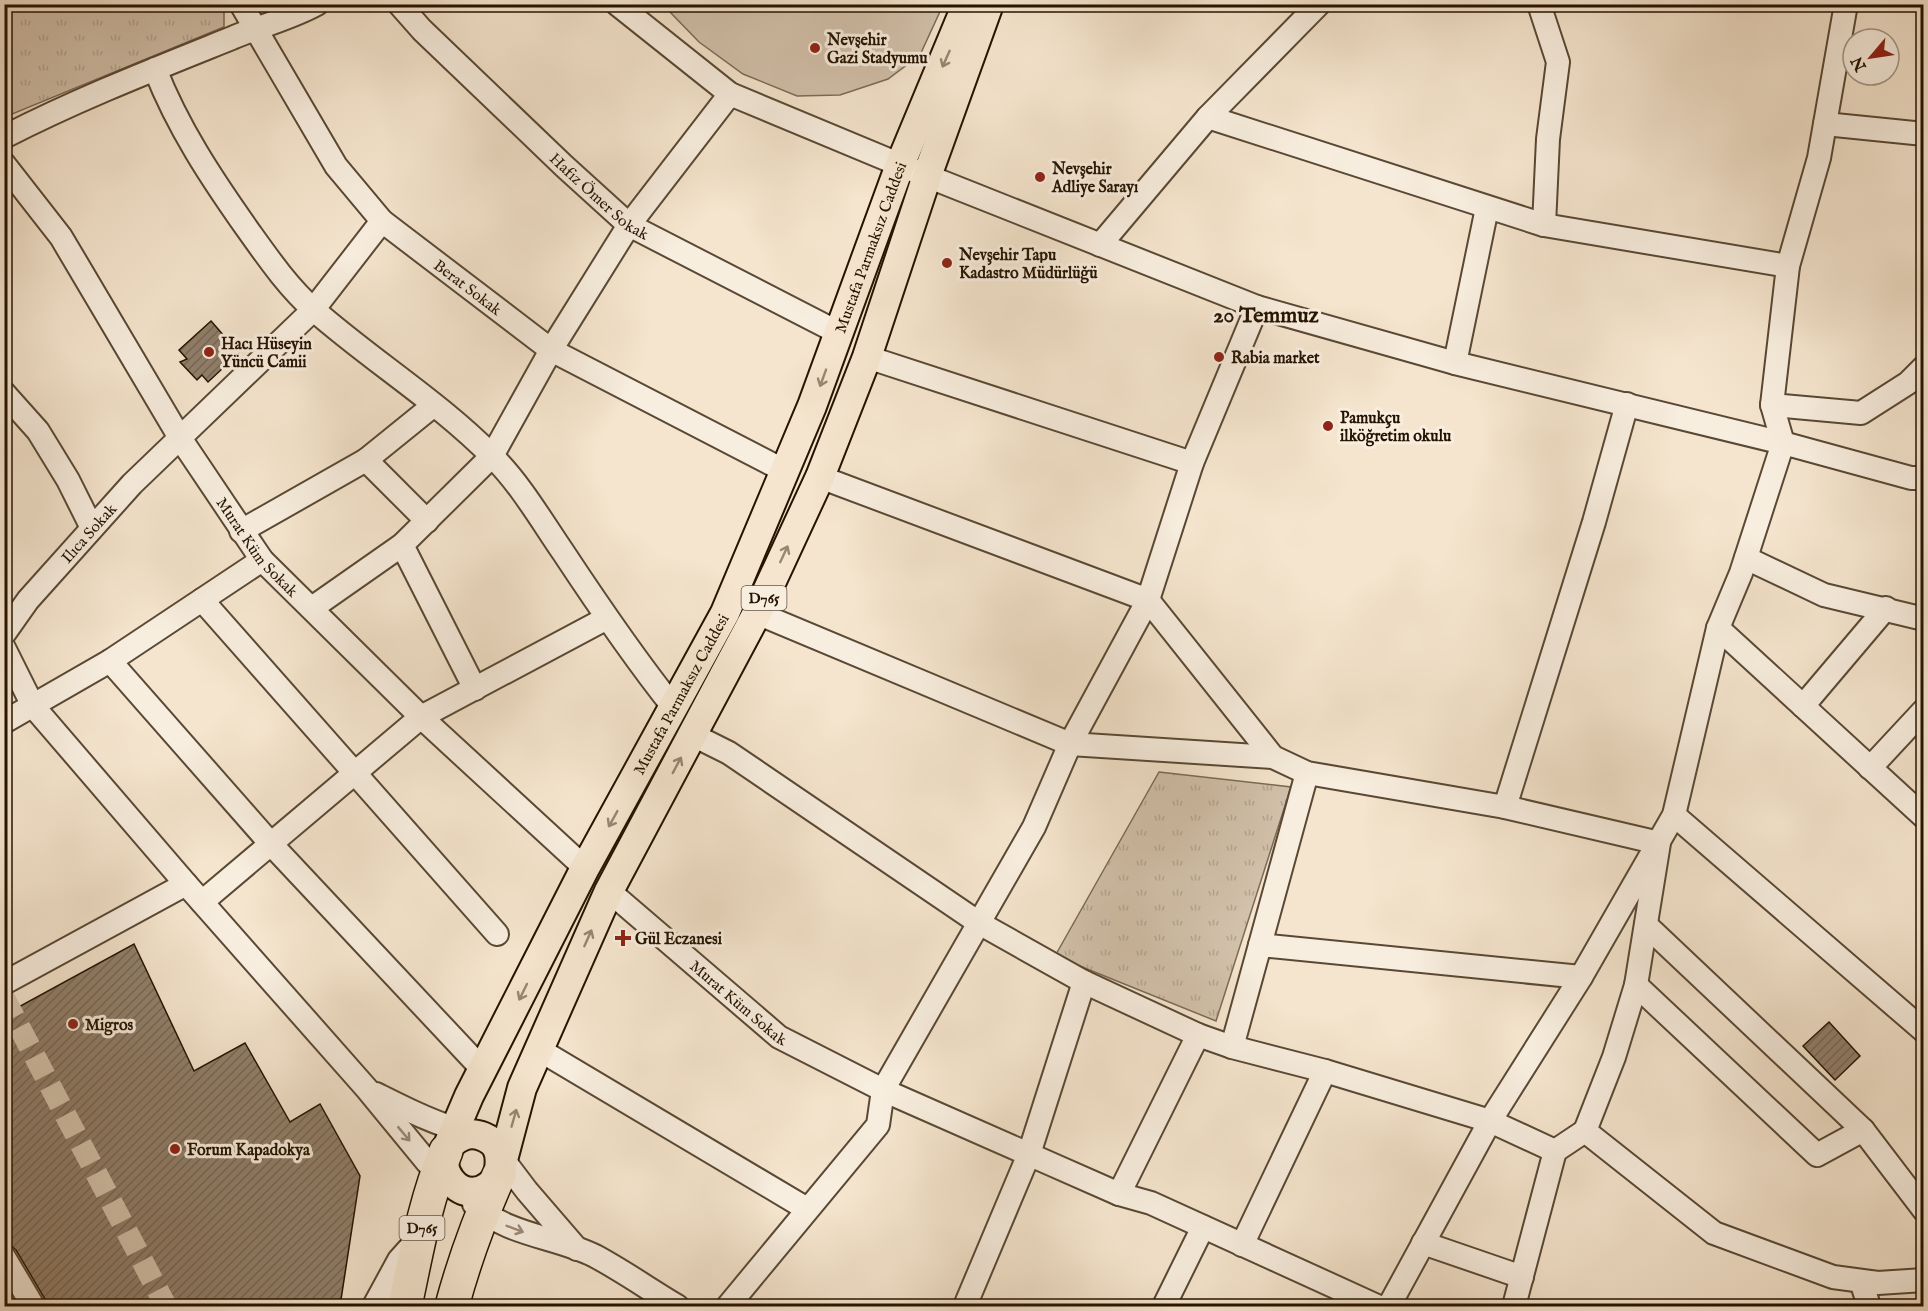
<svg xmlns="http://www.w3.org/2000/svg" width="1928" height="1311" viewBox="0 0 1928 1311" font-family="'IM FELL English',serif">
	<defs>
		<pattern id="grass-tufts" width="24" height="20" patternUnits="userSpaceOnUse" patternTransform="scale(1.5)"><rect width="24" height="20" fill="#d2c1ab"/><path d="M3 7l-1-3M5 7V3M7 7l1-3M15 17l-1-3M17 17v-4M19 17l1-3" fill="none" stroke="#b4a591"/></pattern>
		<pattern id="building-hatch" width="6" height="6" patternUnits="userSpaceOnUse" patternTransform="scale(1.5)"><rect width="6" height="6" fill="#91806c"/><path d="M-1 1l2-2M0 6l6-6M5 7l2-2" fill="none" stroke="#766856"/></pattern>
	</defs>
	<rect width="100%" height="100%" fill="#f5e5ce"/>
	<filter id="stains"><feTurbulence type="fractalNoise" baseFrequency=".00333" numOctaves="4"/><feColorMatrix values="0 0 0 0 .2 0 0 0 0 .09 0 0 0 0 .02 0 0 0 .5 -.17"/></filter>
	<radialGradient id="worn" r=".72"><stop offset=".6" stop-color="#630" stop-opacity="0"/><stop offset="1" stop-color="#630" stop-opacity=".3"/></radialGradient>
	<g fill="url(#grass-tufts)" stroke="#7c6a56" stroke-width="1.5">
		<polygon points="221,4 224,9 224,27 5,117 5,5"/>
		<polygon points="1159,772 1291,787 1216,1021 1055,956"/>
	</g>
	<polygon fill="#d2c1ab" stroke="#7c6a56" stroke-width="1.5" points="667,5 943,5 920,55 888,79 840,95 797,96 743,74 699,42 670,12"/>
	<g fill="url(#building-hatch)" stroke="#251301" stroke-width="1.5">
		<polygon points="211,321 239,353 208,382 202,375 197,380 180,362 187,359 179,350"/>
		<polygon points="134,944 194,1071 245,1043 290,1122 320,1104 360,1176 340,1306 46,1306 45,1299 16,1250 11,1246 4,1244 4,1015"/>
		<polygon points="1829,1022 1860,1056 1835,1080 1803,1046"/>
	</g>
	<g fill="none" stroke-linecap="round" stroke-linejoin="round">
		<polyline stroke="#d6c6af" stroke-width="22" stroke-dasharray="22 11" stroke-linecap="butt" points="4,998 166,1306"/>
		<defs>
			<g id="minor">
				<path id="s1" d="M 241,4 L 336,166 L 382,221 L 551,350 L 785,471"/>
				<path id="s2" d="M 399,4 L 422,30 L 564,166 L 629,225 L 839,333"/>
				<polyline points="617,4 730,94 927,176 1257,307 1455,363 1783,443 1911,478 1924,478"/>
				<polyline points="1539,4 1558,62 1548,139 1544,225"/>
				<path d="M 155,69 C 178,128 212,179 248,230 C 268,258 288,287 314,310 C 372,361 439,402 493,457 C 521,485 541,520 563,552 C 598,605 634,658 674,708"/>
				<polyline points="1208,117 1544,225 1788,266"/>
				<polyline points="1825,124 1924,134"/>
				<path d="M 4,137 C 78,99 155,69 232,38 C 260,26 290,19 317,4"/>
				<path id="s3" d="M 4,164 L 61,237 L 180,438 L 262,560 L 421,717 L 585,868"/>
				<polyline points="1100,245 1208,117 1319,4"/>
				<polyline points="867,357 1192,463"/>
				<polyline points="1455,363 1487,208"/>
				<polyline points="4,393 38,431 68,480 92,528"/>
				<polyline points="1772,405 1861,413 1908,383 1924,367"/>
				<polyline points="366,460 427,521"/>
				<polyline points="820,477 1148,600 1273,757"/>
				<polyline points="241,531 366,460 434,405"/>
				<polyline points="402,545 475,689"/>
				<polyline points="1746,558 1824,595 1924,619"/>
				<polyline points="202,600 497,934"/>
				<polyline points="312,608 402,545 492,456 551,350 629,225 730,94"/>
				<polyline points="757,613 1070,744 1273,757 1307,773 1505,807"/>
				<polyline points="1718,628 1924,817"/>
				<path id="s4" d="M 4,634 L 28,600 L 132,484 L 313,310 L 382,221"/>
				<polyline points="4,648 33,706 186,884 367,1089 427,1162 447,1180"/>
				<polyline points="110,661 271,844 484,1071"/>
				<polyline points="1803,706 1886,608"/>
				<polyline points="4,722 110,661 262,560"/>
				<polyline points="693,735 729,753 979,923 1084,982 1198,1035 1232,1047 1325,1071 1490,1121 1555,1151 1585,1131 1714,1233 1833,1277 1878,1283 1924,1280"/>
				<polyline points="1870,768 1924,710"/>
				<polyline points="1674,815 1924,1031"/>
				<path id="s5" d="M 609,891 L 779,1037 L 883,1090 L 1119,1194 L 1151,1203 L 1377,1306"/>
				<polyline points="202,902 421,717 607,618"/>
				<polyline points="1646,925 1863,1130 1924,1210"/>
				<polyline points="1260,945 1307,773"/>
				<polyline points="4,983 186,884"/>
				<polyline points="1636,985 1817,1155 1863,1130"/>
				<polyline points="1232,1047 1260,945 1581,977"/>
				<polyline points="538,1049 807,1209"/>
				<path d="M 376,1094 C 406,1109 437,1125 470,1133"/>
				<polyline points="1585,1131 1614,1057 1636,985 1659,843 1505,807 1594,522 1627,404"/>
				<polyline points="498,1150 502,1158 527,1191 577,1249"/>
				<polyline points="1119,1194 1198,1035"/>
				<path d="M 474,1204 C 508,1236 555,1236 595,1256 C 623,1271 650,1290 677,1306"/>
				<polyline points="1423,1243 1522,1277"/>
				<polyline points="1242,1245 1325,1071"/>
				<polyline points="4,1257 33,1306"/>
				<polyline points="1861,1281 1869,1306"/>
				<polyline points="374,1306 399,1260 416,1241"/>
				<polyline points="728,1306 878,1125 883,1090 1034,827 1070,744 1148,600 1192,463 1257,307"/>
				<polyline points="965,1306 1029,1154 1084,982"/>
				<polyline points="1164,1306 1203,1227"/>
				<polyline points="1389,1306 1490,1121 1581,977 1674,815 1718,628 1741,573 1783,443 1772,405 1788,266 1819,158 1846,4"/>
				<polyline points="1514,1306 1555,1151"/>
			</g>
			<g id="major">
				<path id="s6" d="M 446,1150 L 469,1096 L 585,868 L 725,613 L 812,406 L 900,165 L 967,4"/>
				<path d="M 499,1175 C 499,1167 501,1158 498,1151 C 494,1138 475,1131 463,1136 C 417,1155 465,1223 499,1175 L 522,1088 L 609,891 L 757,613 L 820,477 L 867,357 L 927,176 L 989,4"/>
			</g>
			<g id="highway">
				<path d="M 405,1306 C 416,1254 425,1201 446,1151"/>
				<path d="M 452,1306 C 464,1261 480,1218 499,1175"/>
			</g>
		</defs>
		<use href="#minor" stroke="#594834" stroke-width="26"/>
		<use href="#major" stroke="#251301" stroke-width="32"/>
		<use href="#highway" stroke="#251301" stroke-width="36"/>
		<use href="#minor" stroke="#f8eedf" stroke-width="22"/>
		<use href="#major" stroke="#f5e5ce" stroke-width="28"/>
		<use href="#highway" stroke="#f5e5ce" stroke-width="33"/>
	</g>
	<defs><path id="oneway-shaft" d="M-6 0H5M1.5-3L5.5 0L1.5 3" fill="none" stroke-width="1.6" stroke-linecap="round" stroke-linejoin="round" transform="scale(1.5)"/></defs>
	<g stroke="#978672">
		<use href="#oneway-shaft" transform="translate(946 59) rotate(114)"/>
		<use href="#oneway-shaft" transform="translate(823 378) rotate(110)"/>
		<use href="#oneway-shaft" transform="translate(784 554) rotate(-65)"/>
		<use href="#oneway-shaft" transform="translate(677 765) rotate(-62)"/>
		<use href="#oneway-shaft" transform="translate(613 819) rotate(119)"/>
		<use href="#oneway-shaft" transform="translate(588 938) rotate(-66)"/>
		<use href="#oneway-shaft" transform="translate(523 992) rotate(116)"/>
		<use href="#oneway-shaft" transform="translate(514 1118) rotate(-74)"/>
	</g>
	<g stroke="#998b7b">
		<use href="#oneway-shaft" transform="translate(404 1134) rotate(50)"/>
		<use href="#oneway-shaft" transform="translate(515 1229) rotate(21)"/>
	</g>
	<g fill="#8f2418" stroke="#f8eedf" stroke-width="2">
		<circle cx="815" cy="48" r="6"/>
		<circle cx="1040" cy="177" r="6"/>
		<circle cx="947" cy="263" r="6"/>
		<circle cx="209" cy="352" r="6"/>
		<circle cx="1219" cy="357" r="6"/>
		<circle cx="1328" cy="426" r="6"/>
		<path d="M620 929h6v6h6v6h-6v6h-6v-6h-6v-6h6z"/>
		<circle cx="73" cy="1024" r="6"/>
		<circle cx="175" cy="1149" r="6"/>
	</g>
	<g text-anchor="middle" stroke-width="6" stroke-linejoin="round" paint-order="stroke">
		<g fill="#f8eedf" stroke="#645544" stroke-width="1.5">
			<rect x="741.5" y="586" width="45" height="24" rx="4.5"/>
			<rect x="399.5" y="1216" width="45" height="24" rx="4.5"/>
		</g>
		<g font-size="15" font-weight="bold" fill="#251301">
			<text x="764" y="603">D765</text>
			<text x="422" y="1233">D765</text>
		</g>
		<g font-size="16" font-weight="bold" fill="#251301" stroke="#f8eedf" text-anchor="start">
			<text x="827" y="45">Nevşehir<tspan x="827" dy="18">Gazi Stadyumu</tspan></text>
			<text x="1052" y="174">Nevşehir<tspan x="1052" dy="18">Adliye Sarayı</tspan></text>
			<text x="959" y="260">Nevşehir Tapu<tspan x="959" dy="18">Kadastro Müdürlüğü</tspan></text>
			<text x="221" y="349">Hacı Hüseyin<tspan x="221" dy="18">Yüncü Camii</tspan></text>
			<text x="1231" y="363">Rabia market</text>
			<text x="1340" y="423">Pamukçu<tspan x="1340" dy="18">ilköğretim okulu</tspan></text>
			<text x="635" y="944">Gül Eczanesi</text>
			<text x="85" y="1030">Migros</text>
			<text x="187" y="1155">Forum Kapadokya</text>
		</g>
		<g font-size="16" fill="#251301" stroke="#f8eedf">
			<text dy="6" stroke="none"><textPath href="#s2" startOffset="278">Hafız Ömer Sokak</textPath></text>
			<text dy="6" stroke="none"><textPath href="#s6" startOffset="999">Mustafa Parmaksız Caddesi</textPath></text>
			<text dy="6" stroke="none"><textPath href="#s1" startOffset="368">Berat Sokak</textPath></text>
			<text dy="6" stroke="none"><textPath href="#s4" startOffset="132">Ilıca Sokak</textPath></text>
			<text dy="6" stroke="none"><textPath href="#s3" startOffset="460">Murat Küm Sokak</textPath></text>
			<text dy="6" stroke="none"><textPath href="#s6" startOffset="513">Mustafa Parmaksız Caddesi</textPath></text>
			<text dy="6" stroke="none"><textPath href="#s5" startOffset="171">Murat Küm Sokak</textPath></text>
		</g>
		<g font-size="22" font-weight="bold" fill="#251301" stroke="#f8eedf">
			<text x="1266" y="322">20 Temmuz</text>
		</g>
	</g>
	<rect width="1928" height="1311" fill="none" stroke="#f5e5ce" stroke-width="24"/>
	<rect x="6" y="6" width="1916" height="1299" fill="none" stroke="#251301" stroke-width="3"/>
	<rect x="12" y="12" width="1904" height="1287" fill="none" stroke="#251301" stroke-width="1.5"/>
	<g transform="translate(1871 57) rotate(241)"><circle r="28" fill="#f8eedf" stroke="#a49686" stroke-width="1.5"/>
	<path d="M0-4.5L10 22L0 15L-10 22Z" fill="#8f2418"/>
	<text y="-9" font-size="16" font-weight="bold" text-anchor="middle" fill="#251301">N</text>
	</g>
	<rect width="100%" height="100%" filter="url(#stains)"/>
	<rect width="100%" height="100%" fill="url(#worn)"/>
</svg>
